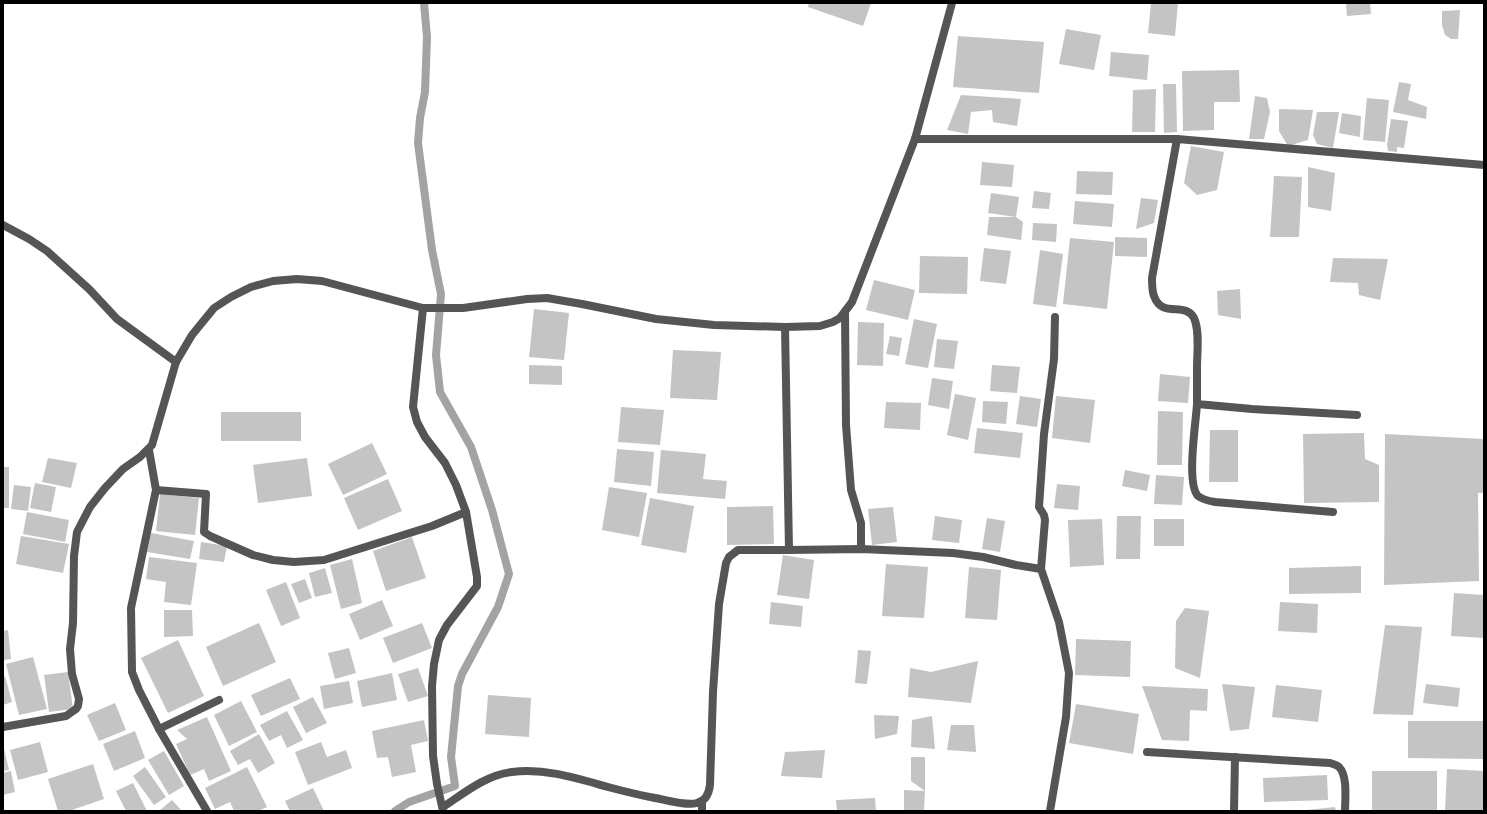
<svg xmlns="http://www.w3.org/2000/svg" width="1487" height="814" viewBox="0 0 1487 814" font-family="Rubik,sans-serif">
	<rect width="100%" height="100%" fill="#fff"/>
	<g fill="none" stroke-linecap="round" stroke-linejoin="round">
		<polyline stroke="#a3a3a3" stroke-width="8" points="395,811 409,802 455,786 451,757 458,686 462,674 498,607 509,574 492,510 471,447 440,392 436,355 441,294 432,250 418,143 420,118 425,92 427,37 424,3"/>
	</g>
	<g fill="#c4c4c4">
		<polygon points="809,3 871,3 863,26 808,7"/>
		<polygon points="1151,3 1178,3 1175,36 1148,33"/>
		<polygon points="1346,3 1370,3 1371,14 1347,16"/>
		<polygon points="1460,10 1458,39 1451,39 1445,35 1442,25 1442,11"/>
		<polygon points="1066,29 1101,35 1094,70 1059,64"/>
		<polygon points="958,36 1044,42 1039,93 953,87"/>
		<polygon points="1111,52 1149,55 1147,80 1109,76"/>
		<polygon points="1239,70 1240,102 1214,102 1214,130 1183,131 1182,71"/>
		<polygon points="1399,82 1411,84 1408,100 1427,107 1426,119 1393,112"/>
		<polygon points="1163,84 1176,84 1177,132 1164,133"/>
		<polygon points="1156,89 1155,132 1132,132 1133,90"/>
		<polygon points="961,95 1021,99 1017,126 993,122 992,110 971,112 968,134 947,130"/>
		<polygon points="1255,96 1267,98 1270,112 1264,139 1249,139"/>
		<polygon points="1367,98 1389,100 1385,142 1363,140"/>
		<polygon points="1279,109 1313,110 1308,140 1288,146 1279,131"/>
		<polygon points="1317,112 1339,112 1333,148 1317,144 1313,135"/>
		<polygon points="1342,113 1361,116 1360,137 1339,133"/>
		<polygon points="1391,119 1408,121 1404,148 1397,147 1397,152 1388,151 1387,145"/>
		<polygon points="1191,146 1224,152 1217,190 1197,195 1184,183"/>
		<polygon points="982,162 1014,165 1012,187 980,185"/>
		<polygon points="1308,167 1335,173 1331,211 1308,207"/>
		<polygon points="1077,171 1113,172 1112,195 1076,194"/>
		<polygon points="1274,176 1302,177 1299,237 1270,237"/>
		<polygon points="1034,191 1051,193 1049,209 1032,208"/>
		<polygon points="991,193 1019,197 1016,217 1023,222 1021,240 987,235 989,217 1016,217 988,213"/>
		<polygon points="1141,198 1158,200 1154,223 1136,229"/>
		<polygon points="1075,201 1114,204 1112,227 1073,224"/>
		<polygon points="1033,223 1057,224 1056,242 1032,240"/>
		<polygon points="1115,237 1147,238 1147,257 1115,256"/>
		<polygon points="1070,238 1114,242 1107,309 1063,304"/>
		<polygon points="984,248 1011,251 1006,284 980,281"/>
		<polygon points="1040,250 1063,254 1056,307 1033,304"/>
		<polygon points="920,256 968,257 967,294 919,293"/>
		<polygon points="1333,258 1388,259 1380,300 1359,295 1358,283 1330,282"/>
		<polygon points="874,280 915,290 908,320 866,310"/>
		<polygon points="1240,289 1241,319 1218,315 1217,291"/>
		<polygon points="534,309 569,313 564,360 529,357"/>
		<polygon points="914,319 937,324 928,368 905,364"/>
		<polygon points="858,322 884,323 883,366 857,365"/>
		<polygon points="890,336 902,338 899,356 886,354"/>
		<polygon points="937,339 958,341 954,369 934,367"/>
		<polygon points="673,350 721,352 717,400 670,398"/>
		<polygon points="529,365 562,366 562,385 529,384"/>
		<polygon points="992,365 1020,367 1017,393 990,391"/>
		<polygon points="1160,374 1190,377 1188,403 1158,401"/>
		<polygon points="932,378 953,381 949,409 928,405"/>
		<polygon points="955,394 976,398 968,440 947,435"/>
		<polygon points="1020,396 1041,399 1037,427 1016,424"/>
		<polygon points="1056,396 1095,400 1090,443 1052,438"/>
		<polygon points="983,401 1008,402 1006,424 982,422"/>
		<polygon points="886,402 921,403 920,430 884,428"/>
		<polygon points="621,407 664,410 660,445 618,442"/>
		<polygon points="1158,411 1183,412 1182,465 1157,465"/>
		<rect x="221" y="412" width="80" height="29"/>
		<polygon points="977,428 1023,433 1020,458 974,453"/>
		<polygon points="1210,430 1238,430 1238,482 1209,482"/>
		<polygon points="1364,433 1365,459 1379,465 1379,502 1304,503 1303,434"/>
		<polygon points="1385,434 1484,439 1484,493 1478,493 1479,581 1384,585"/>
		<polygon points="372,443 387,474 343,495 328,464"/>
		<polygon points="617,449 654,452 651,486 614,482"/>
		<polygon points="661,450 706,454 703,479 727,481 725,499 657,493"/>
		<polygon points="48,458 77,463 71,488 42,482"/>
		<polygon points="307,458 312,496 258,503 253,465"/>
		<rect x="3" y="467" width="6" height="41"/>
		<polygon points="1125,470 1150,475 1147,491 1122,486"/>
		<polygon points="1156,475 1184,477 1182,505 1154,504"/>
		<polygon points="388,479 402,511 358,530 344,498"/>
		<polygon points="35,483 56,487 51,512 30,508"/>
		<polygon points="1057,484 1080,486 1078,510 1054,508"/>
		<polygon points="14,485 31,487 28,511 11,509"/>
		<polygon points="609,487 647,493 639,537 602,530"/>
		<polygon points="160,494 199,498 195,535 156,531"/>
		<polygon points="650,498 694,506 686,553 641,545"/>
		<polygon points="773,506 774,544 727,545 727,507"/>
		<polygon points="893,507 897,542 872,545 868,509"/>
		<polygon points="27,512 69,520 65,542 23,534"/>
		<polygon points="935,516 962,520 959,543 932,540"/>
		<polygon points="1117,516 1141,516 1140,559 1116,559"/>
		<polygon points="987,518 1005,521 1000,552 982,549"/>
		<polygon points="1102,519 1104,565 1070,567 1068,520"/>
		<rect x="1154" y="519" width="30" height="27"/>
		<polygon points="151,533 194,541 190,559 147,552"/>
		<polygon points="21,536 69,544 63,573 16,564"/>
		<polygon points="412,537 426,578 386,591 373,551"/>
		<polygon points="201,542 227,546 224,562 199,559"/>
		<polygon points="783,555 814,560 809,599 777,595"/>
		<polygon points="149,557 197,563 191,605 164,602 166,582 146,579"/>
		<polygon points="352,559 362,603 341,609 330,565"/>
		<polygon points="886,564 928,567 924,618 882,616"/>
		<polygon points="1361,566 1361,593 1289,594 1289,568"/>
		<polygon points="969,567 1001,570 997,620 965,618"/>
		<polygon points="325,568 332,593 315,597 309,573"/>
		<polygon points="305,579 312,598 299,603 291,584"/>
		<polygon points="286,582 300,618 281,626 266,590"/>
		<polygon points="1454,593 1484,595 1484,638 1451,636"/>
		<polygon points="382,600 393,626 360,640 349,614"/>
		<polygon points="771,602 803,606 801,627 769,624"/>
		<polygon points="1280,602 1318,604 1317,633 1278,631"/>
		<polygon points="1185,608 1209,611 1200,678 1175,668 1176,621"/>
		<polygon points="164,610 192,610 193,636 164,637"/>
		<polygon points="259,623 276,662 223,686 206,647"/>
		<polygon points="422,623 432,648 393,663 383,638"/>
		<polygon points="1385,625 1422,627 1413,715 1373,714"/>
		<polygon points="8,630 11,659 3,660 3,631"/>
		<polygon points="1076,639 1131,641 1130,677 1075,675"/>
		<polygon points="178,640 204,696 168,713 141,658"/>
		<polygon points="349,648 356,673 335,679 328,653"/>
		<polygon points="858,650 871,651 867,684 855,683"/>
		<polygon points="33,657 47,709 19,715 6,664"/>
		<polygon points="978,661 971,703 908,697 910,668 931,672"/>
		<polygon points="418,668 428,696 408,702 398,674"/>
		<polygon points="68,672 73,709 49,712 44,675"/>
		<polygon points="392,673 397,700 362,707 357,681"/>
		<polygon points="5,676 12,702 3,705 3,677"/>
		<polygon points="290,678 300,699 261,716 251,695"/>
		<polygon points="349,681 353,703 324,709 320,686"/>
		<polygon points="1222,684 1255,687 1249,729 1230,731"/>
		<polygon points="1426,684 1460,688 1458,707 1423,703"/>
		<polygon points="1276,685 1322,690 1318,722 1272,717"/>
		<polygon points="1142,686 1208,689 1207,711 1190,710 1189,741 1162,740"/>
		<polygon points="488,695 531,698 529,737 485,734"/>
		<polygon points="313,697 327,723 306,733 293,707"/>
		<polygon points="241,701 257,732 229,746 214,715"/>
		<polygon points="115,703 126,730 99,741 87,715"/>
		<polygon points="1076,704 1139,714 1133,754 1069,743"/>
		<polygon points="287,711 303,740 287,748 281,735 269,741 260,725"/>
		<polygon points="874,715 899,716 897,734 875,739"/>
		<polygon points="932,716 935,749 911,747 912,720"/>
		<polygon points="207,717 231,771 209,781 204,769 190,775 176,744 187,739 177,730"/>
		<polygon points="424,720 428,741 411,745 416,772 392,777 388,757 377,758 372,731"/>
		<polygon points="1408,721 1484,721 1484,759 1408,758"/>
		<polygon points="951,725 974,725 976,752 947,750"/>
		<polygon points="135,731 145,758 114,771 103,744"/>
		<polygon points="259,734 275,763 258,773 250,759 238,765 230,751"/>
		<polygon points="40,742 48,772 18,780 10,750"/>
		<polygon points="321,742 327,757 346,750 352,768 308,785 295,752"/>
		<polygon points="3,744 9,770 3,771"/>
		<polygon points="825,750 822,778 781,776 785,752"/>
		<polygon points="164,751 184,786 169,795 148,760"/>
		<polygon points="911,757 925,757 925,791 924,811 904,811 904,790 925,791 911,781"/>
		<polygon points="93,764 104,799 69,811 58,811 48,779"/>
		<polygon points="145,767 166,797 154,805 133,776"/>
		<polygon points="247,767 267,807 258,811 234,811 230,802 215,809 205,788"/>
		<polygon points="1447,769 1484,771 1484,811 1445,811"/>
		<polygon points="11,771 15,792 3,795 3,773"/>
		<rect x="1372" y="771" width="65" height="40"/>
		<polygon points="1327,775 1328,800 1264,802 1263,778"/>
		<polygon points="133,783 147,811 126,811 116,791"/>
		<polygon points="313,788 324,811 290,811 285,801"/>
		<polygon points="875,798 876,811 837,811 836,800"/>
		<polygon points="172,800 182,811 159,811"/>
		<polygon points="1335,807 1336,811 1306,811 1306,810"/>
	</g>
	<g fill="none" stroke-linecap="round" stroke-linejoin="round">
		<g stroke="#555" stroke-width="8">
			<polyline points="915,139 1177,139 1484,165"/>
			<path d="M 1177,139 L 1152,278 C 1152,284 1152,291 1154,296 C 1162,319 1185,301 1194,318 C 1200,331 1197,353 1197,367 C 1197,379 1197,391 1197,404 L 1252,409 L 1357,415"/>
			<polyline points="3,225 29,239 47,251 89,289 117,319 176,362 192,335 214,308 231,297 251,287 273,281 297,279 322,281 423,308 463,308 527,299 547,298 582,304 656,319 714,325 785,327 820,326 833,322 840,318 852,302 915,139 952,3"/>
			<polyline points="845,312 846,425 851,490 861,523 861,549"/>
			<polyline points="785,327 789,550 861,549 953,553 983,557 1016,565 1041,569 1059,622 1069,673 1066,717 1050,811"/>
			<path d="M 1197,404 C 1196,422 1186,484 1198,496 C 1203,500 1209,501 1215,502 L 1333,512"/>
			<polyline points="149,450 156,490 131,608 132,672 139,690 159,729 207,811"/>
			<polyline points="156,490 206,494 204,532 210,536 253,555 273,560 294,562 324,560 432,526 466,512 456,485 445,463 425,437 417,422 413,407 423,308"/>
			<polyline points="1041,569 1045,520 1044,515 1039,507 1044,434 1054,359 1055,317"/>
			<polyline points="3,727 66,716 76,709 78,706 79,699 72,674 70,649 73,623 74,556 77,532 90,507 105,488 123,469 140,457 152,445 176,362"/>
			<polyline points="159,729 219,700"/>
			<path d="M 1147,752 L 1330,763 C 1333,764 1337,765 1339,767 C 1348,776 1345,800 1345,811"/>
			<polyline points="702,801 702,811"/>
			<path d="M 443,807 C 464,793 486,775 512,772 C 545,768 576,778 608,787 C 623,791 639,795 655,798 C 667,800 686,806 697,803 C 706,801 709,793 710,785 L 713,692 L 719,604 L 726,563 L 729,557 L 738,550 L 789,550"/>
			<polyline points="443,811 437,784 433,756 432,686 434,664 439,640 447,625 477,586 477,577 466,512"/>
			<polyline points="1234,811 1235,757"/>
		</g>
	</g>
	<rect width="1487" height="814" fill="none" stroke="#000000" stroke-width="8"/>
</svg>
